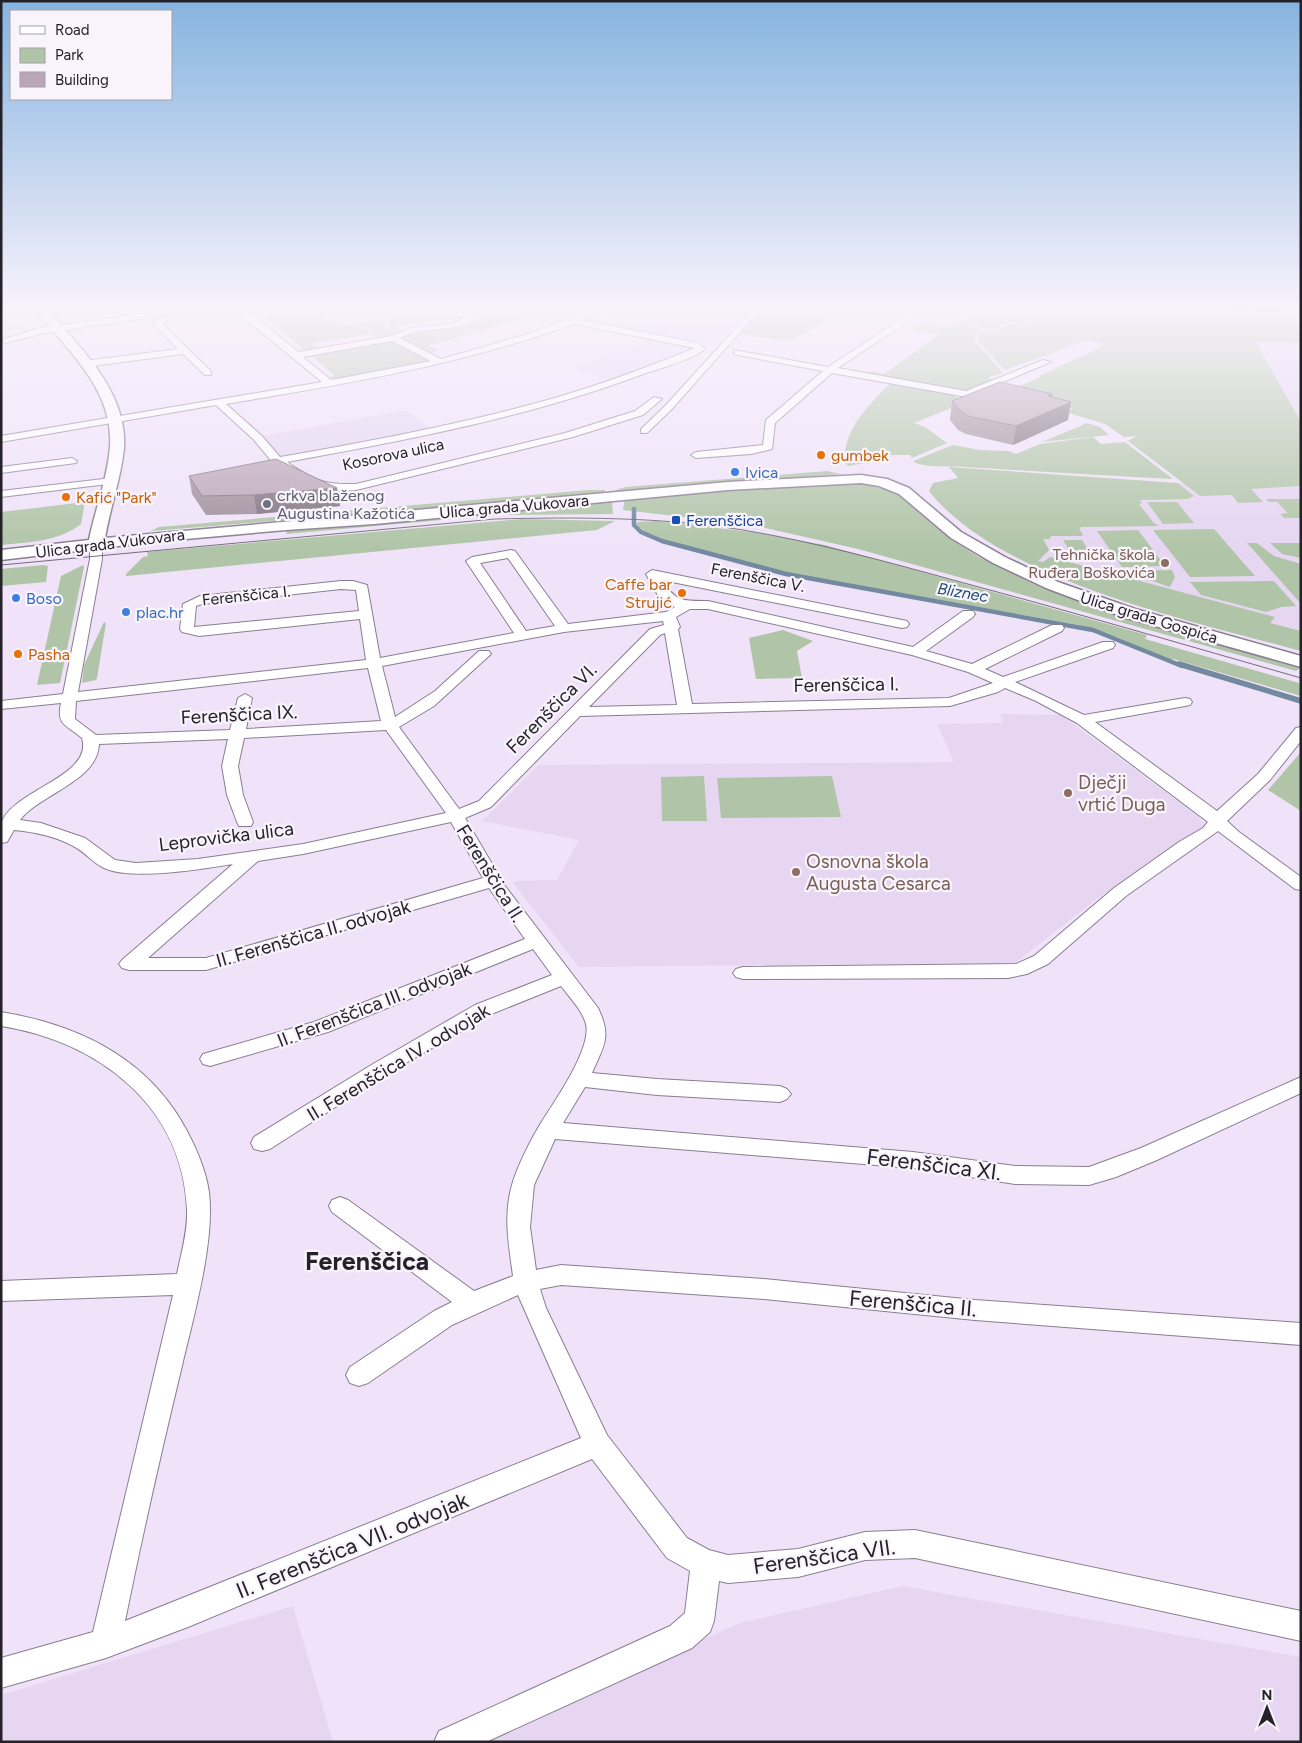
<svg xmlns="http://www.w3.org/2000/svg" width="1302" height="1743" viewBox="0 0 1302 1743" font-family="Figtree,sans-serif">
	<rect width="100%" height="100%" fill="#f0e3f9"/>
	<g fill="#e6d6f2">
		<polygon points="1,305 24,305 40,325 1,332"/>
		<polygon points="622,305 753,305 716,345 590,321"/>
		<polygon points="651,339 695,348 613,381 569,368"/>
		<polygon points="1256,342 1301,343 1301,422 1287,396"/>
		<polygon points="407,410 431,430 282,457 261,436"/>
		<polygon points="1301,472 1301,650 1154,609 995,545 1154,485"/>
		<polygon points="377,489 385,497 361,502 352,495"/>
		<polygon points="1000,714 1061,715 1198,816 1204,824 1202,828 1098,898 1015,963 579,967 513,883 516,881 557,880 579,840 482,821 539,765 954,762 937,724 1003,723"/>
		<polygon points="902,1586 1301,1657 1301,1742 477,1742 740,1623"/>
		<polygon points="293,1606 333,1742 1,1742 1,1695"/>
	</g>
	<g fill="#b0c5a7">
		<polygon points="331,305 389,308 387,314 375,317 374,315 385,313 380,309 323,318 329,322 342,320 344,322 338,323 346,325 385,319 387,330 393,336 364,341 378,338 372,334 312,343 317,348 332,347 298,352 304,350 266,318 257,319 267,315 277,317 320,311 320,308"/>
		<path d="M 529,305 L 547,312 L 427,346 L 439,350 L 431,353 L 415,347 L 402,338 C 409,332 451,329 464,327 L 462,325 L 482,315 L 491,316 L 530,309 L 526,306 Z"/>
		<polygon points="764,305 854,305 790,341 738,334"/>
		<polygon points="983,305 1203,305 1301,312 1301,320 1294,320 1301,327 1301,343 1256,342 1301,422 1301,486 1251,489 1263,502 1238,503 1232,495 1200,496 1128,441 1137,436 1124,437 1105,424 1065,412 1073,409 1024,395 1000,394 1041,377 1039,376 1097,349 1104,344 1088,340 1005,370 977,340 981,330 993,332 1011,323 1051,329 1010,322 993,330 980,328 966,318"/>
		<polygon points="410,310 464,316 467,317 466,320 448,325 447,323 456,322 450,318 396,326 401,330 414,328 394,335 389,330 387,319 392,318 393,315"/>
		<polygon points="964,318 979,329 974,340 1003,373 989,377 993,381 972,390 960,390 869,373 872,371 884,374 939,335 912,329 922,323 953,327"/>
		<polygon points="393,341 429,361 337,379 328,377 335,376 313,357 304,357"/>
		<path d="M 891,383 L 951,394 L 961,399 L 959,405 L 914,423 L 925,427 L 947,443 L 912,458 L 910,455 L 882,455 L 882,460 L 848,466 L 844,462 C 845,428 867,406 891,383 Z"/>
		<polygon points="1087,423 1100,427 1109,435 1042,442"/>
		<path d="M 1093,437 L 1101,444 L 1125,442 L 1173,479 C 1104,476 1034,471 964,467 C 953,466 920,468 913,461 L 953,445 L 980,450 L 1008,451 L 1016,454 L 1040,444 Z"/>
		<path d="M 949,467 L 1178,483 L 1194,496 L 1188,499 L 1140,500 L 1142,503 L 1139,504 L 1154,523 L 1159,526 L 1082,527 L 1079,528 L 1083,535 L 1081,536 L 1051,536 L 1050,539 L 1043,539 L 1049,550 L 1038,561 L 1043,562 L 1050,557 L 1275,617 L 1270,623 L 1301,631 L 1301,651 C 1194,622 999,580 929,491 L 933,483 L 958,478 Z"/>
		<polygon points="827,471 841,474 618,493 616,490 625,487"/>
		<polygon points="837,483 862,483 897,493 950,539 977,556 1032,583 1106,612 1300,668 1296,671 858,549 752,525 623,510 625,498"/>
		<polygon points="588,490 604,490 608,494 383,515 285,520 151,531 159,527"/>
		<polygon points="1266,499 1301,499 1301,518 1284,518 1280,514 1288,513 1277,502 1269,502"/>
		<polygon points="612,500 613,514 497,515 287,534 286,531"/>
		<path d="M 85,502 L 81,524 C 58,542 29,542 1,545 L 1,512 Z"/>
		<polygon points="1147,502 1177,502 1194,523 1163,524"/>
		<polygon points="522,519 615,521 597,530 586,531 126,576 126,574 143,557 148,556 147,552"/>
		<polygon points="657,521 752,532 825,545 1147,635 1145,639 1299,683 1301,696 1173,659 1171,661 1119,638 1079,625 786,573 663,539 644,531 637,525 637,522"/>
		<polygon points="1214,529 1255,576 1190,577 1153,530"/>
		<polygon points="1138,530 1165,566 1122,567 1097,531"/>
		<polygon points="1063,540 1082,540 1092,556 1073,556"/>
		<polygon points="1247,543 1257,543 1274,556 1301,564 1301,604"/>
		<polygon points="1270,543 1301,543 1301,558 1282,554"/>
		<polygon points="43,565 48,566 46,582 1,586 1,569"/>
		<polygon points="83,565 84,567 60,683 37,685 61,576"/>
		<polygon points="1172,570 1175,577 1170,587 1123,571"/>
		<polygon points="1274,581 1296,606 1281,607 1266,612 1201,595 1190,582"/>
		<polygon points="104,622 106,623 97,678 96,680 82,683 84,665"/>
		<polygon points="783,630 813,641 797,651 802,678 756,679 749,638"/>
		<polygon points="1301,752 1301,811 1268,790"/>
		<polygon points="704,776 707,821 662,821 661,777"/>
		<polygon points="832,776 841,817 721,818 717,778"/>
	</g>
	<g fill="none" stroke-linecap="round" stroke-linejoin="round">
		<polyline stroke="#7389a0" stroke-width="4.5" points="634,509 634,525 641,532 662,541 786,574 1093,630 1182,666"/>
		<polyline stroke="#7389a0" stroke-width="5.5" points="1179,664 1301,701"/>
		<defs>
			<polygon id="pedestrian" points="757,305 764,305 672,409 647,433 641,433 641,429 666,405"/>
			<g id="minor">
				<polygon points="202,305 223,305 219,307 40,334 6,343 2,340 39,328"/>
				<path d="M 232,305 L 241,305 L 252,314 L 311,305 L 331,305 L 257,318 L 298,352 L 391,336 L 411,328 L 451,324 L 467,317 L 378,307 L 374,305 L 402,305 L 475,313 L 473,322 C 450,332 422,326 400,338 L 441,359 L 525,335 L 602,305 L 613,305 L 582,320 L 698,343 L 705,349 C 694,359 662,368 646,373 C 530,417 408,440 287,462 C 314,480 323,485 356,484 L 565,433 L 635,411 L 654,397 L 662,399 L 643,415 L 573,437 L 356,490 L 337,491 L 307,485 L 273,463 L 254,440 L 216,405 L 1,442 L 1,436 L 322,382 L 245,319 ZM 574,324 L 695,348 C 648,367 600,385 551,399 C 462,424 371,441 280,457 L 262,436 L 226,404 C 344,384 461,365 574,324 ZM 392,341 L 431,361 L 331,380 L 303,357 Z"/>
				<polygon points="922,305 932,305 838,368 966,391 1043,360 1051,362 967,397 832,373 775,423 772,449 751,454 696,458 691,455 696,452 763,445 766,420 823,371 737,355 734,354 734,350 828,367"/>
				<polygon points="167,316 171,319 162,324 211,371 211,375 205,375 183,354 85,367 80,364 85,361 178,349 154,325 154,320"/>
				<polygon points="72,458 77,461 76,463 1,473 1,467"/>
				<polygon points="112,478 118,481 116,483 1,497 1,491"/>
				<path d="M 96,540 L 102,544 L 102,559 L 78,692 L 366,660 L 360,619 L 199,636 L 182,632 L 180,629 L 183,604 L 200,596 L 341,581 L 353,581 L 367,585 L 380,658 L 514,633 L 466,561 L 472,557 L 511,550 L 515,551 L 568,624 L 666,612 L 675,607 L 660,599 L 646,574 L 652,570 L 907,621 L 909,624 L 907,627 L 902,628 L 662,580 C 675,602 684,601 708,601 L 913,647 L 963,611 L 973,611 L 975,614 L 973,617 L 926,651 L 972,664 L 1052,625 L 1062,625 L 1064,628 L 1062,631 L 985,669 L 1003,677 L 1103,642 L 1113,642 L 1115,645 L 1113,648 L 1015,682 L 1084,715 L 1185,698 L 1190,699 L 1192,702 L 1190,705 L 1185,706 L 1095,722 L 1217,811 L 1258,774 L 1296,728 L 1301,727 L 1301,741 L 1270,780 L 1227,821 L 1239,832 L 1301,877 L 1301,890 L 1295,889 L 1218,831 L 1126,896 L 1048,964 L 1027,974 L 1008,978 L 743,979 L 736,977 L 733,973 L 736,969 L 743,967 L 1016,964 L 1034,956 L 1114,888 L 1179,842 L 1203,828 L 1208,822 L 1077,723 L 1036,701 L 1005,688 L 998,692 L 950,706 L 580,716 L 491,807 L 465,818 L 505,886 L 598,1008 C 612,1037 604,1045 592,1073 L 657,1079 L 780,1086 L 787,1089 L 791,1094 L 787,1099 L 780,1102 L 657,1095 L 585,1087 L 563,1123 L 913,1152 L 1015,1166 L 1089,1167 L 1141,1148 L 1301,1077 L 1301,1093 L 1157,1160 L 1116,1177 L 1089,1185 L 1015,1184 L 913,1168 L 555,1139 L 534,1185 L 530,1227 L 536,1270 L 561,1265 L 764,1279 L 975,1300 L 1301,1323 L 1301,1345 L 975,1320 L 764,1299 L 561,1285 L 540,1289 L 546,1308 L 607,1435 L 687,1538 L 709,1550 L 728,1555 L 798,1549 L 865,1532 L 915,1530 L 1301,1611 L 1301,1641 L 915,1558 L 865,1560 L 798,1577 L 728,1583 L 719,1581 L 714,1621 L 710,1632 L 692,1648 L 486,1742 L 434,1742 L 439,1731 L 670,1626 L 685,1613 L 690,1571 L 667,1558 L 592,1459 L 188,1627 L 106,1658 L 1,1688 L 1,1658 L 93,1632 L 173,1295 L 1,1301 L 1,1281 L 177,1274 C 181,1254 188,1231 187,1210 C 183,1106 98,1041 1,1026 L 1,1012 C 80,1025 149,1059 187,1131 C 197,1150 206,1171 209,1192 C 215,1243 193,1318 181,1370 C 161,1453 142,1537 125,1621 L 581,1438 L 518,1295 L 452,1325 L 368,1383 L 359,1386 L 350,1383 L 346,1375 L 350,1367 L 434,1311 L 452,1302 L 332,1212 L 329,1206 L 332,1200 L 340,1197 L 348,1200 L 474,1291 L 513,1276 C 509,1246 503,1216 512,1185 C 517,1167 531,1139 541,1123 C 554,1102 592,1049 586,1024 C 582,1010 570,998 561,986 L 489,1015 L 387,1074 L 270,1149 L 262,1151 L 254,1149 L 251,1143 L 254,1137 L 373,1064 L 475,1005 L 552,975 L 533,949 L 328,1032 L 210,1066 L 203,1064 L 200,1059 L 203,1054 L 314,1022 L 525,939 L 489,888 L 206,970 L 129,970 L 122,968 L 119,964 L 122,960 L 233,864 C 201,869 133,881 104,868 C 93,863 84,851 73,846 C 55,836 34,832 14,830 L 7,842 L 1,843 C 1,837 0,829 1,824 C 11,790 94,777 82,738 C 67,725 56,726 61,703 L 1,709 L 1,701 L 63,694 L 90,559 L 90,544 ZM 508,558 L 555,626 L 526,631 L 480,563 ZM 341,589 L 356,590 L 359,611 L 194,627 L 196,606 L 202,604 ZM 690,609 L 708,609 L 912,655 L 968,672 L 993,683 L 949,698 L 692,704 L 678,629 L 680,627 L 676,617 ZM 663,621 L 664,625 L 650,629 L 479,801 L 459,809 L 399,727 L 434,706 L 491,654 L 489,651 L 479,651 L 435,691 L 395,717 L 382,666 L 564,632 ZM 665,633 L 677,705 L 589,707 L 660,635 ZM 368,668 L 381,721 L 246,729 L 252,698 L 245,694 L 238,698 L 230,730 L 96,735 L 75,719 L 76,701 ZM 386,730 L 446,813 L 303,844 L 198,859 L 136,863 L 115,860 L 85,838 L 41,823 L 20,820 C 40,794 98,781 99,744 L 228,739 L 222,766 L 227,795 L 237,822 L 239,826 L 251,826 L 253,822 L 243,795 L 238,766 L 244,738 ZM 451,822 L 483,878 L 206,958 L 148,958 L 258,861 L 303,854 Z"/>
			</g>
			<g id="tertiary">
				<path d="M 32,305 L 43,305 C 77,344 128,391 124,448 C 121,478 110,508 105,538 L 728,482 L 861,475 L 887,479 L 909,488 L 961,532 L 1005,557 L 1058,582 L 1135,609 L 1301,656 L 1301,667 L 1123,617 L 1046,588 L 993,563 L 951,538 L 899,494 L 879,486 L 861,483 L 728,490 L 374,524 L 286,530 L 152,542 L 1,560 L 1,550 L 89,540 C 95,509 108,478 110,446 C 114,387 64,348 32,305 Z"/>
				<polygon points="1231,305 1301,306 1301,312 1236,308"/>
			</g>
		</defs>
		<use href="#pedestrian" stroke="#897e91" stroke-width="2"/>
		<use href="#minor" stroke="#897e91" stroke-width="2"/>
		<use href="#tertiary" stroke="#897e91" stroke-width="3"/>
		<use href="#pedestrian" fill="#fff" fill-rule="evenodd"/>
		<use href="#minor" fill="#fff" fill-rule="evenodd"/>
		<use href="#tertiary" fill="#fff" fill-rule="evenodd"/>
		<path stroke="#746c7a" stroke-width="1" d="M 1,565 L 495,519 C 578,517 661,517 743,530 C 815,542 884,561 953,580 C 1070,611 1185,645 1301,678"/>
	</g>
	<g fill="#a08f9d">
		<polygon points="1052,394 1052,397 1068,420 1013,445 966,434 958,430 950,420 952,401"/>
		<polygon points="189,476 337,488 340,506 257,514 206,515 192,494"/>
	</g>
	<g fill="#827480">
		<polygon points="1052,394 1049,411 1071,402 1068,420 1013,445 1016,426 1048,396"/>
		<polygon points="337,488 340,506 257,514 254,495"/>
	</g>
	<g fill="#baa6b7" stroke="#827480">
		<polygon points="1000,382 1052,394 1048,396 1071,402 1016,426 968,416 961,411 952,401"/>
		<polygon points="276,459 337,488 254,495 202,496 189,476"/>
	</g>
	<linearGradient id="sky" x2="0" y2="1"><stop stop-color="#86b4e0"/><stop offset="0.56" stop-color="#f8f2fc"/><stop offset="1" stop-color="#f8f2fc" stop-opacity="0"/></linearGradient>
	<rect width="1302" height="549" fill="url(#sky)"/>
	<g fill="#e8710a" stroke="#f9f4fc" stroke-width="2">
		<circle cx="821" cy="455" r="5"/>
		<circle cx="66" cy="497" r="5"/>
		<circle cx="682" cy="593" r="5"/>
		<circle cx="18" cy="654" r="5"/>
	</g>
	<g fill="#3f7fe0" stroke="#f9f4fc" stroke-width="2">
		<circle cx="735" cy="472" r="5"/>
		<circle cx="16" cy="598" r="5"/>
		<circle cx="126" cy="612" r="5"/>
	</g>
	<circle fill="#6b7280" stroke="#f9f4fc" stroke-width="2" cx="267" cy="504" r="5"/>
	<rect fill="#1a4fb4" stroke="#f9f4fc" stroke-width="2" x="671" y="515" width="10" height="10" rx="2.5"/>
	<g fill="#8d6e63" stroke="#f9f4fc" stroke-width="2">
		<circle cx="1165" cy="563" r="5"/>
		<circle cx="1068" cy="793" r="5"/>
		<circle cx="796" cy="872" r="5"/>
	</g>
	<g text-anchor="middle" stroke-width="4.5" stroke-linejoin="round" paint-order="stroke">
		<g font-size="16" fill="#252129" stroke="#f9f4fc">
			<text transform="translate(393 454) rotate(-12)" y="6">Kosorova ulica</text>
			<text transform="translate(514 506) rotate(-5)" y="6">Ulica grada Vukovara</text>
			<text transform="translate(110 543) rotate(-7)" y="6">Ulica grada Vukovara</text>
			<text transform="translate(758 577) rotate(11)" y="6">Ferenščica V.</text>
			<text transform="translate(246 595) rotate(-6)" y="6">Ferenščica I.</text>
			<text transform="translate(1149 617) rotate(17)" y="6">Ulica grada Gospića</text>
		</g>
		<g font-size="16" fill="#c56008" stroke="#f9f4fc" text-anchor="start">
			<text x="831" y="461">gumbek</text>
			<text x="76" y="503">Kafić "Park"</text>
			<text x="672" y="590" text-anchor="end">Caffe bar<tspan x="672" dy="18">Strujić</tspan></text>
			<text x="28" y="660">Pasha</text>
		</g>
		<g font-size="16" fill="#366cbe" stroke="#f9f4fc" text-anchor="start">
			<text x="745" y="478">Ivica</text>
			<text x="26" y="604">Boso</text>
			<text x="136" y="618">plac.hr</text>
		</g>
		<g font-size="16" fill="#5b616d" stroke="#f9f4fc" text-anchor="start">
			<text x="277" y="501">crkva blaženog<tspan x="277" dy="18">Augustina Kažotića</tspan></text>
		</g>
		<g font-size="16" fill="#164399" stroke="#f9f4fc" text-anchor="start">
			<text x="686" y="526">Ferenščica</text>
		</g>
		<g font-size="16" fill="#785e54" stroke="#f9f4fc" text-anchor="end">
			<text x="1155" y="560">Tehnička škola<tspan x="1155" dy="18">Ruđera Boškovića</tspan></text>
		</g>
		<g font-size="16" font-style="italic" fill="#1a4c75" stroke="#f9f4fc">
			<text transform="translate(963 592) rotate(10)" y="6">Bliznec</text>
		</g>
		<g font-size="19" fill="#252129" stroke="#f9f4fc">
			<text transform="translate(846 684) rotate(-1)" y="7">Ferenščica I.</text>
			<text transform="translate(551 708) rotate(-45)" y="7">Ferenščica VI.</text>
			<text transform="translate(239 714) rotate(-3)" y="7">Ferenščica IX.</text>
			<text transform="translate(226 836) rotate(-7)" y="7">Leprovička ulica</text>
			<text transform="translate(491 873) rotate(58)" y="7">Ferenščica II.</text>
			<text transform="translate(313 933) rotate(-16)" y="7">II. Ferenščica II. odvojak</text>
			<text transform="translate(374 1004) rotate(-21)" y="7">II. Ferenščica III. odvojak</text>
			<text transform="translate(398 1062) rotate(-31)" y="7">II. Ferenščica IV. odvojak</text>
		</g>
		<g font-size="19" fill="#785e54" stroke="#f9f4fc" text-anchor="start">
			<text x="1078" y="789">Dječji<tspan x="1078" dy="22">vrtić Duga</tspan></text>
			<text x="806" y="868">Osnovna škola<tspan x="806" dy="22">Augusta Cesarca</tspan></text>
		</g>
		<g font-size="22" fill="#252129" stroke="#f9f4fc">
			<text transform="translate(934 1164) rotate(7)" y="8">Ferenščica XI.</text>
			<text transform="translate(913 1303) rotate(5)" y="8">Ferenščica II.</text>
			<text transform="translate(352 1545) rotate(-22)" y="8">II. Ferenščica VII. odvojak</text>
			<text transform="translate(824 1556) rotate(-8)" y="8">Ferenščica VII.</text>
		</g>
		<g font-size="25" font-weight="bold" fill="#252129" stroke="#f9f4fc">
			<text x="367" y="1270">Ferenščica</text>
		</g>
	</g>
	<rect width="1302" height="1743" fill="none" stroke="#252129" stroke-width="5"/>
	<rect x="10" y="10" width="162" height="90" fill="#f9f4fc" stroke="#a4a0a8"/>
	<rect x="20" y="26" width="25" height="8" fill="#ffffff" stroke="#a4a0a8"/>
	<text x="55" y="35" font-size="15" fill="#252129">Road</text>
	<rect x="20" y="48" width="25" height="15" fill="#b0c5a7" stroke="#a4a0a8"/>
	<text x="55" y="60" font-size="15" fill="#252129">Park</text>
	<rect x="20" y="72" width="25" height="15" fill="#baa6b7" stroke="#a4a0a8"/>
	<text x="55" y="85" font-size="15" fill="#252129">Building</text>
	<g transform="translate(1267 1708)" stroke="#f9f4fc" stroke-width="4" paint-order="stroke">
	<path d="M0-4L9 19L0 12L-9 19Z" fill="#252129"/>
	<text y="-8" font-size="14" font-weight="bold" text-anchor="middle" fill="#252129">N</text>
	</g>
</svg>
